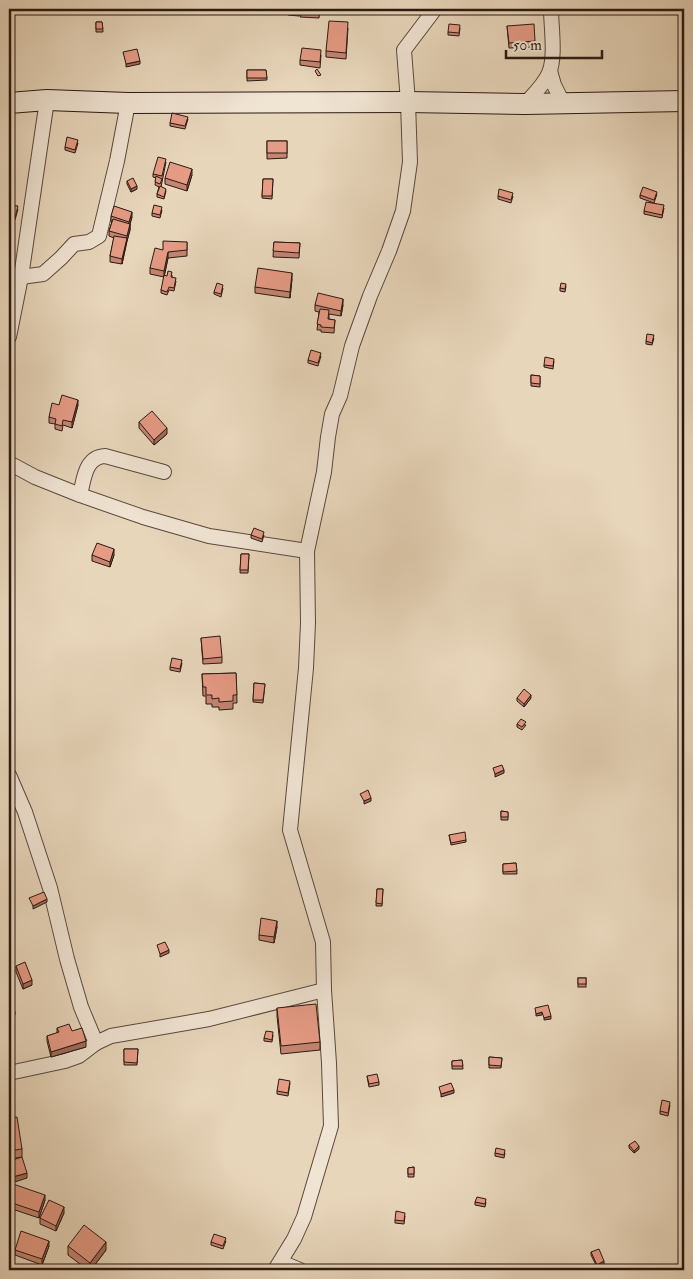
<svg xmlns="http://www.w3.org/2000/svg" width="693" height="1279" viewBox="0 0 693 1279" font-family="'IM FELL Double Pica',serif">
	<rect width="100%" height="100%" fill="#e8d6bb"/>
	<filter id="stains"><feTurbulence type="fractalNoise" baseFrequency=".004" numOctaves="4"/><feColorMatrix values="0 0 0 0 .2 0 0 0 0 .09 0 0 0 0 .02 0 0 0 .5 -.17"/></filter>
	<radialGradient id="worn" r=".72"><stop offset=".6" stop-color="#630" stop-opacity="0"/><stop offset="1" stop-color="#630" stop-opacity=".3"/></radialGradient>
	<g fill="none" stroke-linecap="round" stroke-linejoin="round">
		<defs>
			<g id="street">
				<polyline points="550,71 554,85 563,103"/>
				<path d="M 525,104 C 533,95 544,85 549,73 C 556,57 551,26 551,9"/>
				<polyline points="21,277 43,274 61,258 74,244 89,242 99,236 117,161 128,103"/>
				<polyline points="9,337 21,277 47,100"/>
				<polyline points="9,463 35,477 80,495 143,517 209,536 307,551"/>
				<path d="M 80,495 C 84,479 85,457 105,456 L 164,472"/>
				<polyline points="9,775 25,812 50,888 67,959 81,1007 96,1043"/>
				<polyline points="9,1073 65,1061 79,1056 96,1043 111,1036 209,1019 324,990"/>
				<polyline points="281,1262 300,1270"/>
				<polyline points="275,1270 294,1239 304,1217 331,1126 329,1063 324,990 323,942 290,830 306,668 308,623 307,551 324,472 328,437 332,414 340,396 352,346 370,296 389,251 403,211 410,162 408,102 404,50 435,9"/>
			</g>
			<polyline id="secondary" points="9,103 47,100 128,103 408,102 525,104 684,101"/>
		</defs>
		<use href="#street" stroke="#59483d" stroke-width="16"/>
		<use href="#secondary" stroke="#291913" stroke-width="22"/>
		<use href="#street" stroke="#f0e4d3" stroke-width="14"/>
		<use href="#secondary" stroke="#f0e4d3" stroke-width="20"/>
	</g>
	<g fill="#c68572" stroke="#291913">
		<polygon points="289,9 300,9 299,16 288,15"/>
		<polygon points="301,9 320,9 319,18 300,17"/>
		<polygon points="96,22 102,22 103,32 96,32"/>
		<polygon points="507,26 535,41 535,47 509,48"/>
		<polygon points="348,28 346,59 326,57 326,51"/>
		<polygon points="460,28 459,36 448,35 448,32"/>
		<polygon points="321,55 320,68 300,65 300,60"/>
		<polygon points="247,70 266,70 267,80 247,81"/>
		<polygon points="188,119 185,129 170,126 170,123"/>
		<polygon points="267,141 287,141 287,158 267,159"/>
		<polygon points="78,143 75,153 65,150 65,147"/>
		<polygon points="166,162 161,187 166,191 164,199 157,197 157,194 159,187 155,185 156,178 153,177 153,174"/>
		<polygon points="192,175 187,191 165,184 165,178"/>
		<polygon points="263,179 273,179 272,199 262,198"/>
		<polygon points="127,181 137,189 131,192 127,184"/>
		<polygon points="657,194 654,203 640,198 640,195"/>
		<polygon points="498,196 513,196 511,203 498,199"/>
		<polygon points="9,205 18,209 15,220 9,219"/>
		<polygon points="664,208 662,218 644,214 644,211"/>
		<polygon points="162,210 160,218 152,216 152,213"/>
		<polygon points="111,216 132,217 130,224 130,230 127,241 122,264 110,262 110,256 114,238 109,236 109,231 112,222 111,222"/>
		<polygon points="187,242 187,256 168,258 164,277 150,274 150,268 163,250"/>
		<polygon points="274,242 300,243 299,258 273,257"/>
		<polygon points="172,275 172,277 176,281 174,291 169,290 167,295 161,293 161,290 167,276"/>
		<polygon points="292,279 290,298 255,293 255,287"/>
		<polygon points="566,286 565,292 560,291 560,288"/>
		<polygon points="223,288 221,297 214,294 214,292"/>
		<polygon points="315,305 343,305 341,316 329,314 329,319 335,320 334,333 321,332 321,330 317,330 319,312 315,311"/>
		<polygon points="654,338 652,345 646,344 646,341"/>
		<polygon points="321,356 318,366 308,363 308,360"/>
		<polygon points="554,361 553,369 544,367 544,365"/>
		<polygon points="531,375 540,376 540,387 531,386"/>
		<polygon points="59,405 78,405 72,428 63,425 62,431 55,429 55,424 49,423 49,417"/>
		<polygon points="139,422 167,434 154,445 139,428"/>
		<polygon points="251,535 264,535 262,542 251,538"/>
		<polygon points="241,554 249,554 248,573 240,573"/>
		<polygon points="92,555 114,555 110,567 92,561"/>
		<polygon points="201,638 222,657 222,663 203,664"/>
		<polygon points="182,663 180,672 170,670 170,667"/>
		<polygon points="236,673 237,703 233,703 233,709 219,710 219,707 212,707 212,704 206,704 206,696 203,696 202,674"/>
		<polygon points="254,683 265,684 263,703 253,702"/>
		<polygon points="517,698 531,698 524,707 517,701"/>
		<polygon points="517,724 526,725 522,730 517,727"/>
		<polygon points="501,811 508,812 508,820 501,820"/>
		<polygon points="449,835 466,840 466,842 451,845"/>
		<polygon points="516,863 517,874 503,874 503,864"/>
		<polygon points="377,889 383,889 382,906 376,906"/>
		<polygon points="277,927 274,943 259,940 259,935"/>
		<polygon points="16,966 32,985 23,989 16,972"/>
		<rect x="578" y="978" width="8" height="9"/>
		<polygon points="277,1008 320,1042 320,1050 281,1054 277,1016"/>
		<polygon points="57,1028 86,1047 51,1057 47,1041 47,1036 57,1033"/>
		<polygon points="273,1035 272,1042 264,1041 264,1038"/>
		<polygon points="124,1049 138,1049 137,1065 124,1065"/>
		<polygon points="489,1057 502,1058 501,1068 489,1068"/>
		<polygon points="462,1060 463,1069 452,1069 452,1061"/>
		<polygon points="367,1076 379,1082 379,1085 369,1087"/>
		<polygon points="290,1083 288,1096 277,1094 277,1091"/>
		<polygon points="670,1105 668,1116 660,1114 660,1111"/>
		<polygon points="9,1118 22,1149 22,1157 9,1159"/>
		<polygon points="629,1145 639,1149 634,1153 629,1148"/>
		<polygon points="495,1153 505,1153 504,1158 495,1156"/>
		<polygon points="414,1167 414,1177 408,1177 408,1168"/>
		<polygon points="9,1198 45,1200 39,1218 9,1208"/>
		<polygon points="475,1202 486,1202 485,1207 475,1205"/>
		<polygon points="64,1213 56,1231 40,1224 40,1218"/>
		<polygon points="405,1216 404,1224 395,1223 395,1220"/>
		<polygon points="226,1241 223,1249 211,1245 211,1242"/>
		<polygon points="49,1246 42,1265 15,1255 15,1250"/>
		<polygon points="68,1246 106,1250 91,1270 88,1270 68,1255"/>
		<polygon points="591,1252 604,1264 597,1267 591,1255"/>
	</g>
	<g fill="#a16c5d" stroke="#291913">
		<polygon points="140,61 140,64 126,67 126,64"/>
		<polygon points="192,169 192,175 187,191 187,185"/>
		<polygon points="137,186 137,189 131,192 131,189"/>
		<polygon points="132,212 132,217 129,227 129,222"/>
		<polygon points="130,224 130,230 127,241 122,264 122,259 127,236"/>
		<polygon points="168,252 168,258 164,277 164,271"/>
		<polygon points="292,273 292,279 290,298 290,292"/>
		<polygon points="343,299 343,305 341,316 341,311"/>
		<polygon points="78,400 78,405 72,428 72,422"/>
		<polygon points="167,428 167,434 154,445 154,440"/>
		<polygon points="114,549 114,555 110,567 110,562"/>
		<polygon points="531,695 531,698 524,707 524,704"/>
		<polygon points="504,770 504,773 495,777 495,774"/>
		<polygon points="371,798 371,801 364,804 364,801"/>
		<polygon points="47,899 47,902 33,909 33,906"/>
		<polygon points="277,921 277,927 274,943 274,937"/>
		<polygon points="169,950 169,953 160,957 160,954"/>
		<polygon points="32,980 32,985 23,989 23,984"/>
		<polygon points="15,1012 15,1015 9,1018 9,1015"/>
		<polygon points="542,1012 542,1015 536,1016 536,1014"/>
		<polygon points="551,1016 551,1019 544,1020 544,1018"/>
		<polygon points="86,1041 86,1047 51,1057 51,1052"/>
		<polygon points="454,1090 454,1093 441,1097 441,1094"/>
		<polygon points="639,1146 639,1149 634,1153 634,1151"/>
		<polygon points="27,1173 27,1178 9,1184 9,1178"/>
		<polygon points="45,1195 45,1200 39,1218 39,1212"/>
		<polygon points="64,1207 64,1213 56,1231 56,1226"/>
		<polygon points="49,1241 49,1246 42,1265 42,1259"/>
		<polygon points="106,1242 106,1250 91,1270 90,1270 90,1263"/>
		<polygon points="604,1261 604,1264 597,1267 597,1265"/>
	</g>
	<g fill="#e69b85" stroke="#291913">
		<polygon points="289,9 299,9 299,13 288,12"/>
		<polygon points="301,9 319,9 319,13 300,12"/>
		<polygon points="329,21 348,22 346,53 326,51"/>
		<polygon points="96,22 102,22 103,29 96,29"/>
		<polygon points="449,24 460,25 459,33 448,32"/>
		<polygon points="534,24 535,41 509,43 507,26"/>
		<polygon points="302,48 321,50 320,62 300,60"/>
		<polygon points="137,49 140,61 126,64 123,52"/>
		<polygon points="317,69 321,75 318,76 315,71"/>
		<polygon points="247,70 266,70 267,78 247,78"/>
		<polygon points="172,113 188,117 185,126 170,123"/>
		<polygon points="67,137 78,140 75,150 65,147"/>
		<rect x="267" y="141" width="20" height="12"/>
		<polygon points="158,157 166,159 162,176 153,174"/>
		<polygon points="170,162 192,169 187,185 165,178"/>
		<polygon points="156,176 162,179 160,184 155,182"/>
		<polygon points="133,178 137,186 131,189 127,181"/>
		<polygon points="263,179 273,179 272,196 262,196"/>
		<polygon points="160,186 166,189 164,197 157,194"/>
		<polygon points="643,187 657,192 654,200 640,195"/>
		<polygon points="499,189 513,193 511,200 498,196"/>
		<polygon points="646,202 664,205 662,215 644,211"/>
		<polygon points="9,205 18,206 15,218 9,216"/>
		<polygon points="154,205 162,207 160,215 152,213"/>
		<polygon points="114,206 132,212 129,222 111,216"/>
		<polygon points="113,219 130,224 127,236 109,231"/>
		<polygon points="114,236 127,238 122,259 110,256"/>
		<polygon points="163,241 187,242 187,250 168,252 164,271 150,268 155,248 163,250"/>
		<polygon points="274,242 300,243 299,253 273,251"/>
		<polygon points="258,268 292,273 290,292 255,287"/>
		<polygon points="168,271 172,272 171,277 176,278 174,288 169,287 167,292 161,290 164,275 167,276"/>
		<polygon points="217,283 223,285 221,294 214,292"/>
		<polygon points="561,283 566,284 565,289 560,288"/>
		<polygon points="318,293 343,299 341,311 315,305"/>
		<polygon points="320,309 329,310 328,319 335,320 334,328 321,327 321,325 317,324"/>
		<polygon points="647,334 654,335 652,343 646,341"/>
		<polygon points="311,350 321,353 318,363 308,360"/>
		<polygon points="545,357 554,359 553,366 544,365"/>
		<polygon points="531,375 540,376 540,384 531,383"/>
		<polygon points="62,395 78,400 72,422 63,420 62,426 55,424 56,419 49,417 52,403 59,405"/>
		<polygon points="152,411 167,428 154,440 139,422"/>
		<polygon points="254,528 264,532 262,539 251,535"/>
		<polygon points="97,543 114,549 110,562 92,555"/>
		<polygon points="241,554 249,554 248,570 240,570"/>
		<polygon points="220,636 222,657 203,659 201,638"/>
		<polygon points="172,658 182,660 180,669 170,667"/>
		<polygon points="236,673 237,695 233,695 233,701 219,702 219,698 212,699 212,695 206,695 206,687 203,687 202,674"/>
		<polygon points="254,683 265,684 263,700 253,700"/>
		<polygon points="524,689 531,695 524,704 517,698"/>
		<polygon points="521,719 526,722 522,727 517,724"/>
		<polygon points="502,765 504,770 495,774 493,768"/>
		<polygon points="368,790 371,798 364,801 360,794"/>
		<polygon points="501,811 508,812 508,817 501,817"/>
		<polygon points="465,832 466,840 451,843 449,835"/>
		<polygon points="516,863 517,871 503,872 503,864"/>
		<polygon points="377,889 383,889 382,904 376,903"/>
		<polygon points="44,892 47,899 33,906 29,898"/>
		<polygon points="261,918 277,921 274,937 259,935"/>
		<polygon points="165,942 169,950 160,954 157,945"/>
		<polygon points="25,962 32,980 23,984 16,966"/>
		<rect x="578" y="978" width="8" height="6"/>
		<polygon points="9,999 10,999 15,1012 9,1015"/>
		<polygon points="316,1004 320,1042 281,1046 277,1008"/>
		<polygon points="548,1005 551,1016 544,1018 542,1012 536,1014 535,1008"/>
		<polygon points="69,1024 72,1031 82,1028 86,1041 51,1052 47,1036 59,1032 57,1028"/>
		<polygon points="266,1031 273,1032 272,1040 264,1038"/>
		<polygon points="124,1049 138,1049 137,1063 124,1062"/>
		<polygon points="489,1057 502,1058 501,1066 489,1065"/>
		<polygon points="462,1060 463,1066 452,1066 452,1061"/>
		<polygon points="377,1074 379,1082 369,1084 367,1076"/>
		<polygon points="279,1079 290,1081 288,1093 277,1091"/>
		<polygon points="451,1083 454,1090 441,1094 439,1087"/>
		<polygon points="662,1100 670,1102 668,1113 660,1111"/>
		<polygon points="17,1117 22,1149 9,1151 9,1118"/>
		<polygon points="635,1141 639,1146 634,1151 629,1145"/>
		<polygon points="496,1148 505,1150 504,1155 495,1153"/>
		<polygon points="22,1157 27,1173 9,1178 9,1161"/>
		<polygon points="414,1167 414,1174 408,1174 408,1168"/>
		<polygon points="13,1184 45,1195 39,1212 9,1202 9,1198"/>
		<polygon points="477,1197 486,1199 485,1204 475,1202"/>
		<polygon points="49,1200 64,1207 56,1226 40,1218"/>
		<polygon points="396,1211 405,1213 404,1221 395,1220"/>
		<polygon points="84,1225 106,1242 90,1263 68,1246"/>
		<polygon points="21,1231 49,1241 42,1259 15,1250"/>
		<polygon points="214,1234 226,1238 223,1246 211,1242"/>
		<polygon points="599,1249 604,1261 597,1265 591,1252"/>
	</g>
	<rect width="693" height="1279" fill="none" stroke="#e8d6bb" stroke-width="30"/>
	<rect x="10" y="10" width="673" height="1259" fill="none" stroke="#291913" stroke-width="2.5"/>
	<rect x="15" y="15" width="663" height="1249" fill="none" stroke="#291913"/>
	<path d="M506 50v8h96v-8" fill="none" stroke="#291913" stroke-width="2.5"/>
	<text x="513" y="50" font-size="15" fill="#291913" stroke="#f0e4d3" stroke-width="4" paint-order="stroke">50 m</text>
	<rect width="100%" height="100%" filter="url(#stains)"/>
	<rect width="100%" height="100%" fill="url(#worn)"/>
</svg>
